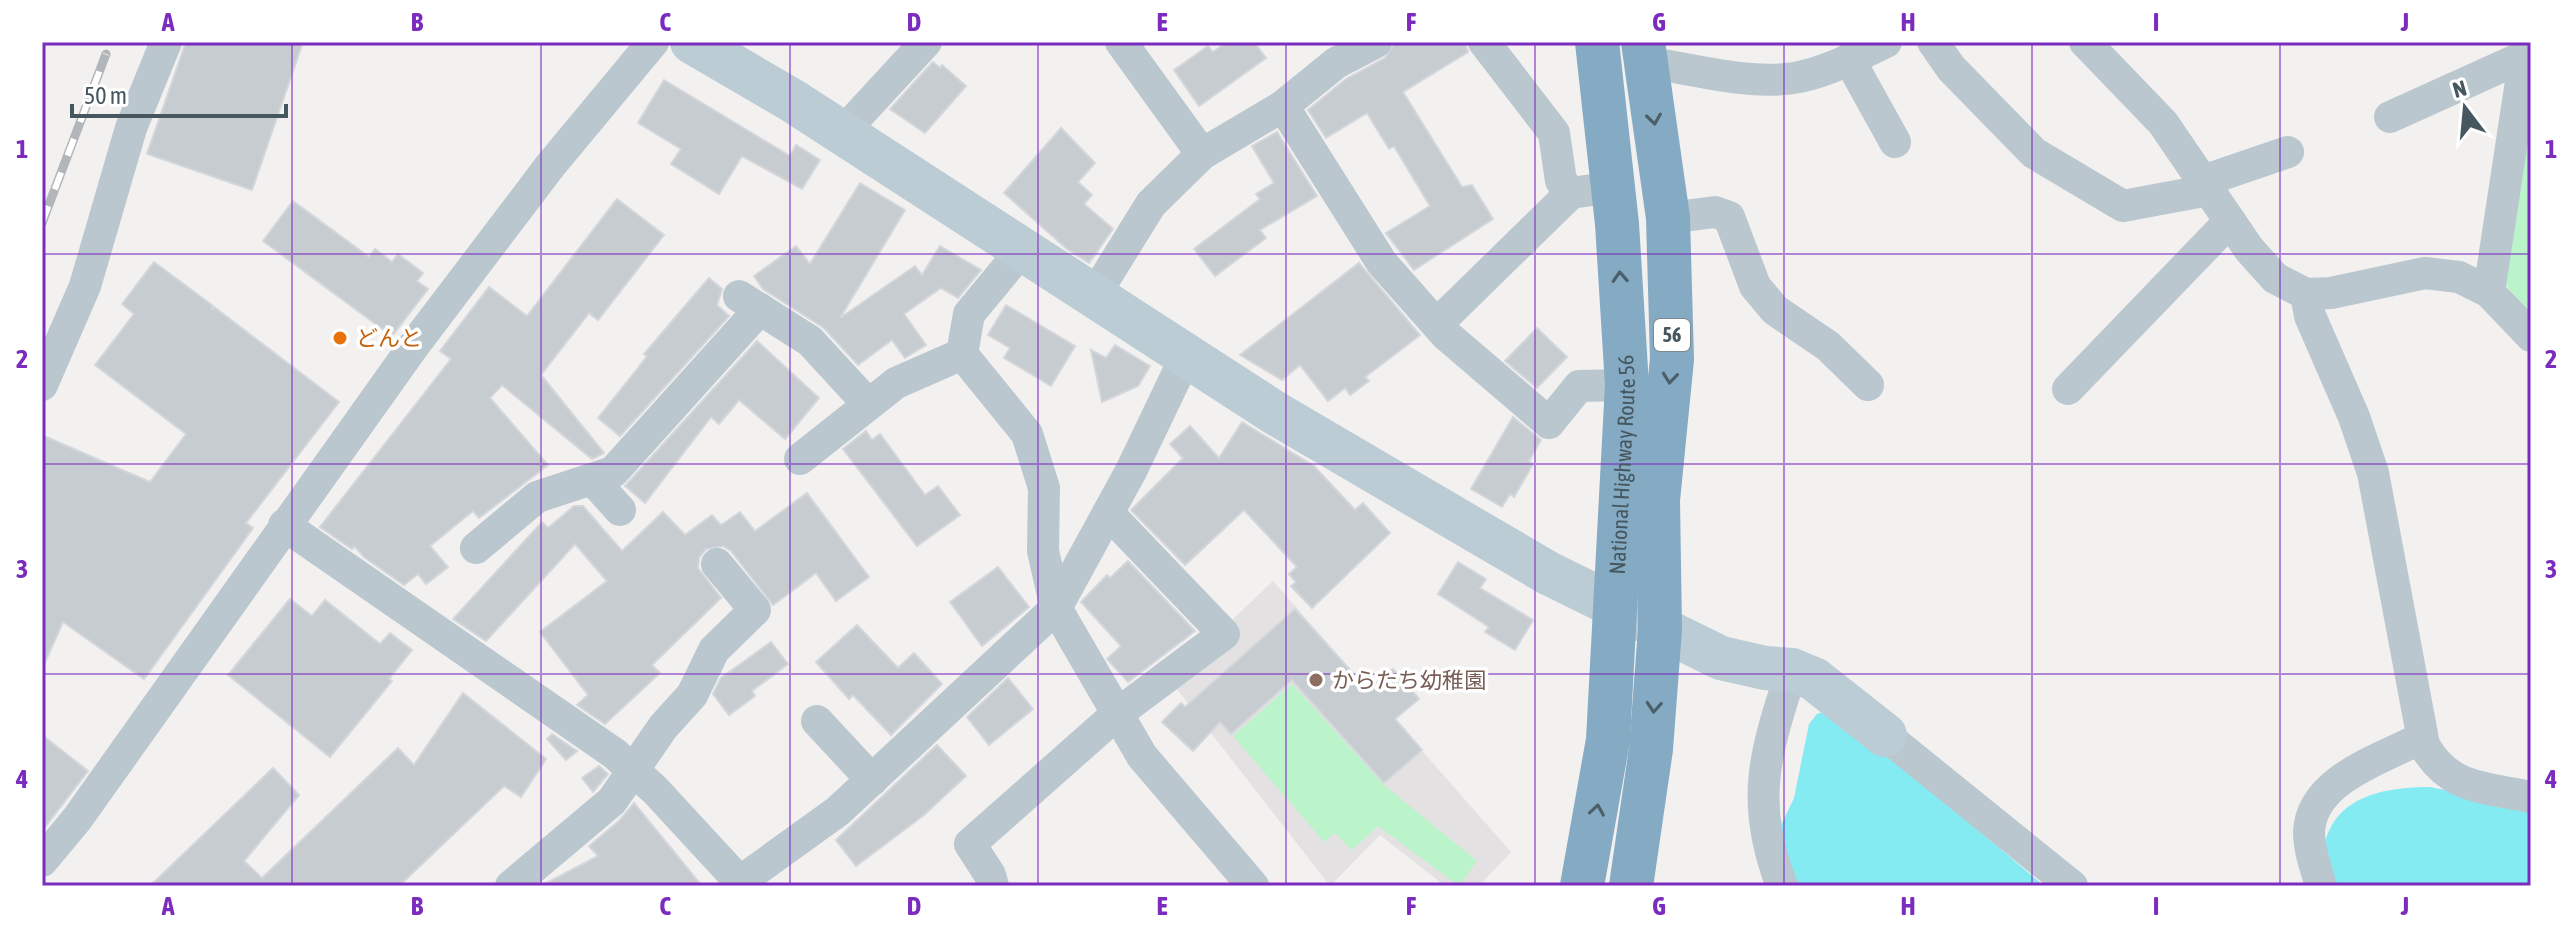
<svg xmlns="http://www.w3.org/2000/svg" width="2573" height="928" viewBox="0 0 2573 928" font-family="'Asap Condensed','Noto Sans JP',sans-serif">
	<rect width="100%" height="100%" fill="#f3f0f0"/>
	<polygon fill="#e4e1e2" points="1273,581 1511,852 1479,886 1445,886 1380,835 1330,886 1176,688 1241,635 1230,622"/>
	<g fill="#bbf3ca">
		<polygon points="2531,45 2531,319 2496,271"/>
		<polygon points="1292,684 1384,785 1477,861 1459,886 1378,826 1352,850 1334,833 1324,842 1233,736"/>
	</g>
	<g fill="#85ebf3">
		<polygon points="1828,710 1958,813 2044,886 1792,886 1776,836 1794,798 1809,724 1817,714"/>
		<path d="M 2430,787 L 2531,807 L 2531,886 L 2331,886 C 2329,875 2322,859 2324,848 C 2333,796 2385,787 2430,787 Z"/>
	</g>
	<g fill="#c7ccd0" stroke="#d3d7dc" stroke-width="2">
		<polygon points="186,42 303,42 252,190 147,154"/>
		<polygon points="1227,42 1254,42 1266,58 1199,106 1174,70 1208,46 1213,52"/>
		<polygon points="1395,42 1465,42 1468,52 1403,92 1462,187 1472,185 1493,219 1414,270 1386,233 1430,206 1394,146 1389,149 1367,113 1326,138 1308,110 1346,79 1385,58"/>
		<polygon points="933,62 940,68 942,65 966,86 925,133 890,109"/>
		<polygon points="664,80 790,156 796,145 820,160 802,189 742,156 719,194 671,164 681,149 638,123"/>
		<polygon points="1061,128 1095,163 1078,182 1092,195 1084,204 1113,229 1089,263 1067,249 1004,193"/>
		<polygon points="1277,132 1317,196 1260,230 1266,238 1215,276 1194,249 1260,199 1256,194 1274,183 1252,146"/>
		<polygon points="860,183 905,210 840,318 915,266 922,275 940,246 981,270 958,298 941,288 904,314 926,345 905,358 892,340 858,365 824,328 763,289 754,276 796,246 810,264"/>
		<polygon points="617,199 664,235 598,320 589,313 541,375 604,453 592,459 502,385 490,398 548,465 479,518 473,511 430,546 448,567 426,584 418,574 404,585 364,557 354,546 352,549 320,527 451,359 440,351 489,287 527,316"/>
		<polygon points="293,201 369,257 375,249 392,262 398,254 423,273 417,281 428,289 392,336 263,241"/>
		<polygon points="154,262 213,306 212,310 214,307 339,402 246,523 253,528 144,679 63,622 42,669 42,435 150,482 186,434 95,365 134,314 122,304"/>
		<polygon points="1359,263 1420,335 1365,377 1369,381 1350,395 1345,388 1328,401 1300,365 1282,380 1240,355"/>
		<polygon points="709,278 722,289 717,305 729,316 620,436 598,418 635,372 647,356 644,354"/>
		<polygon points="1006,305 1075,346 1051,386 1004,358 1010,348 988,335"/>
		<polygon points="1537,328 1567,357 1537,388 1505,361"/>
		<polygon points="757,341 819,398 785,439 739,400 719,424 711,417 645,503 625,486"/>
		<polygon points="1115,345 1150,366 1138,386 1102,402 1091,350 1106,358"/>
		<polygon points="1513,417 1541,440 1529,461 1533,464 1514,497 1510,494 1502,507 1471,489"/>
		<polygon points="1242,422 1314,466 1355,510 1363,503 1390,533 1312,608 1291,586 1296,582 1289,574 1297,567 1244,510 1185,565 1131,510 1183,458 1170,444 1190,426 1219,458"/>
		<polygon points="866,431 872,440 880,434 925,495 938,486 960,515 917,546 843,449"/>
		<polygon points="807,493 869,577 836,601 816,573 773,605 731,551 723,546 706,549 699,558 698,568 721,598 652,665 660,673 605,724 577,705 588,695 540,632 607,581 575,544 486,641 453,619 542,522 548,528 574,506 583,506 622,551 663,512 685,535 712,515 721,525 740,512 755,531"/>
		<polygon points="1128,561 1195,631 1128,682 1107,659 1121,646 1081,602 1107,575 1110,578"/>
		<polygon points="1458,562 1486,579 1480,588 1533,620 1515,650 1485,632 1489,627 1438,594"/>
		<polygon points="998,567 1029,607 982,646 950,602"/>
		<polygon points="290,599 312,616 325,600 380,644 390,633 412,650 389,679 392,681 330,757 228,675"/>
		<polygon points="1295,609 1368,690 1393,669 1419,699 1395,719 1422,750 1384,783 1292,680 1231,734 1220,722 1193,751 1162,722 1181,703 1185,707"/>
		<polygon points="857,625 898,668 914,653 942,684 891,735 853,695 849,699 816,662"/>
		<polygon points="771,642 788,664 752,691 755,696 729,715 713,694 721,678"/>
		<polygon points="1008,678 1033,709 989,745 967,717"/>
		<polygon points="463,693 546,759 521,797 504,786 399,886 150,886 273,768 299,795 244,861 262,878 398,748 414,765"/>
		<polygon points="552,734 577,751 566,760 547,739"/>
		<polygon points="42,735 88,771 42,831"/>
		<polygon points="937,745 966,776 924,815 856,866 836,840"/>
		<polygon points="599,766 608,774 593,792 582,778"/>
		<polygon points="634,803 702,886 541,886 598,856 589,846 619,821"/>
	</g>
	<g fill="none" stroke-linecap="round" stroke-linejoin="round">
		<g stroke="#bac7ce" stroke-width="32">
			<polyline points="1121,42 1202,154"/>
			<polyline points="1484,42 1554,133 1561,181 1571,193"/>
			<polyline points="1933,42 1951,68 2034,153 2123,206 2209,190"/>
			<polyline points="2085,42 2163,123 2249,249 2275,278 2306,294 2331,293 2425,273 2459,277 2489,292 2531,336"/>
			<polyline points="1849,59 1895,142"/>
			<path d="M 1646,62 C 1692,69 1747,85 1794,78 C 1826,73 1856,56 1886,42"/>
			<polyline points="1283,106 1382,263 1445,334 1549,423 1579,386 1627,385"/>
			<polyline points="2390,117 2525,56"/>
			<polyline points="842,133 926,42"/>
			<polyline points="2203,181 2288,152"/>
			<polyline points="1668,218 1715,212 1729,217 1755,286 1775,310 1828,346 1868,385"/>
			<polyline points="1022,250 969,314 962,354 1027,434 1044,488 1043,551 1056,608 1142,756 1253,886"/>
			<polyline points="2489,292 2527,42"/>
			<path d="M 2306,294 L 2310,316 L 2354,417 L 2373,473 L 2424,745 C 2449,790 2485,787 2531,797"/>
			<polyline points="739,296 810,341 868,404"/>
			<polyline points="1094,296 1151,204 1202,154 1283,106 1336,63 1376,42"/>
			<polyline points="1437,324 1571,193 1613,187"/>
			<polyline points="42,385 85,286 131,128 166,42"/>
			<polyline points="2068,389 2230,221"/>
			<polyline points="800,459 896,383 962,354"/>
			<polyline points="592,479 620,510"/>
			<polyline points="284,525 615,754 655,790 740,882"/>
			<polyline points="476,548 537,497 613,472 760,309"/>
			<polyline points="817,721 872,780"/>
			<polyline points="1885,735 2072,886"/>
			<polyline points="42,861 77,819 415,344 550,166 653,42"/>
			<polyline points="511,886 612,801 663,727 692,695 714,650 755,610 717,564"/>
			<polyline points="734,886 838,811 1056,608 1131,471 1187,354"/>
			<polyline points="993,886 990,875 970,844 1117,714 1224,634 1108,513"/>
			<path d="M 1782,886 C 1749,801 1765,753 1792,670"/>
			<path d="M 2321,886 C 2316,869 2309,850 2309,832 C 2311,779 2382,759 2421,738"/>
		</g>
		<polyline stroke="#bcccd5" stroke-width="44" points="692,42 793,101 1275,413 1548,573 1721,658 1765,668 1792,670 1814,679 1885,735"/>
		<g stroke="#84abc3" stroke-width="44">
			<path id="s1" d="M 1582,886 L 1608,740 L 1627,385 L 1617,224 L 1597,42"/>
			<polyline points="1631,886 1651,749 1660,629 1658,500 1672,359 1668,218 1643,42"/>
		</g>
		<defs>
			<polyline id="rail" points="42,223 106,54"/>
		</defs>
		<use href="#rail" stroke="#b2b6bb" stroke-width="9"/>
		<use href="#rail" stroke="#fff" stroke-width="6" stroke-dasharray="18" stroke-linecap="butt"/>
	</g>
	<defs><path id="oneway-chevron" d="M-2-3.5L2.5 0L-2 3.5" fill="none" stroke-width="1.6" stroke-linecap="round" stroke-linejoin="round" transform="scale(2)"/></defs>
	<g stroke="#4c5f69">
		<use href="#oneway-chevron" transform="translate(1654 119) rotate(82)"/>
		<use href="#oneway-chevron" transform="translate(1620 277) rotate(-93)"/>
		<use href="#oneway-chevron" transform="translate(1670 378) rotate(96)"/>
		<use href="#oneway-chevron" transform="translate(1654 707) rotate(94)"/>
		<use href="#oneway-chevron" transform="translate(1597 810) rotate(-81)"/>
	</g>
	<path fill="none" stroke="#7b2cbf" stroke-width="2" stroke-opacity="0.55" d="M 292,42 L 292,886M 541,42 L 541,886M 790,42 L 790,886M 1038,42 L 1038,886M 1286,42 L 1286,886M 1535,42 L 1535,886M 1784,42 L 1784,886M 2032,42 L 2032,886M 2280,42 L 2280,886M 42,254 L 2531,254M 42,464 L 2531,464M 42,674 L 2531,674"/>
	<circle fill="#e8710a" stroke="#fff" stroke-width="3" cx="340" cy="338" r="8"/>
	<circle fill="#8d6e63" stroke="#fff" stroke-width="3" cx="1316" cy="680" r="8"/>
	<g text-anchor="middle" stroke-width="7" stroke-linejoin="round" paint-order="stroke">
		<rect fill="#fff" stroke="#7e898f" stroke-width="2" x="1654" y="319" width="36" height="32" rx="6"/>
		<g font-size="20" font-weight="bold" fill="#46575f">
			<text x="1672" y="342">56</text>
		</g>
		<g font-size="22" fill="#c56008" stroke="#fff" text-anchor="start">
			<text x="356" y="346">どんと</text>
		</g>
		<g font-size="22" fill="#46575f" stroke="#fff">
			<text dy="8" stroke="none"><textPath href="#s1" startOffset="424">National Highway Route 56</textPath></text>
		</g>
		<g font-size="22" fill="#785e54" stroke="#fff" text-anchor="start">
			<text x="1332" y="688">からたち幼稚園</text>
		</g>
	</g>
	<rect width="2573" height="928" fill="none" stroke="#ffffff" stroke-width="88"/>
	<g transform="translate(2465 108) rotate(344)" stroke="#ffffff" stroke-width="6" paint-order="stroke">
	<path d="M0-6L14 30L0 20L-14 30Z" fill="#46575f"/>
	<text y="-12" font-size="22" font-weight="bold" text-anchor="middle" fill="#46575f">N</text>
	</g>
	<path d="M72 104v12h214v-12" fill="none" stroke="#46575f" stroke-width="4"/>
	<text x="84" y="104" font-size="24" fill="#46575f" stroke="#ffffff" stroke-width="6" paint-order="stroke">50 m</text>
	<rect x="44" y="44" width="2485" height="840" fill="none" stroke="#7b2cbf" stroke-width="3"/>
	<g font-size="26" text-anchor="middle" font-weight="bold" fill="#7b2cbf">
		<text x="168" y="31">A</text>
		<text x="417" y="31">B</text>
		<text x="665" y="31">C</text>
		<text x="914" y="31">D</text>
		<text x="1162" y="31">E</text>
		<text x="1411" y="31">F</text>
		<text x="1659" y="31">G</text>
		<text x="1908" y="31">H</text>
		<text x="2156" y="31">I</text>
		<text x="2405" y="31">J</text>
		<text x="22" y="158">1</text>
		<text x="2551" y="158">1</text>
		<text x="22" y="368">2</text>
		<text x="2551" y="368">2</text>
		<text x="22" y="578">3</text>
		<text x="2551" y="578">3</text>
		<text x="22" y="788">4</text>
		<text x="2551" y="788">4</text>
		<text x="168" y="915">A</text>
		<text x="417" y="915">B</text>
		<text x="665" y="915">C</text>
		<text x="914" y="915">D</text>
		<text x="1162" y="915">E</text>
		<text x="1411" y="915">F</text>
		<text x="1659" y="915">G</text>
		<text x="1908" y="915">H</text>
		<text x="2156" y="915">I</text>
		<text x="2405" y="915">J</text>
	</g>
</svg>
